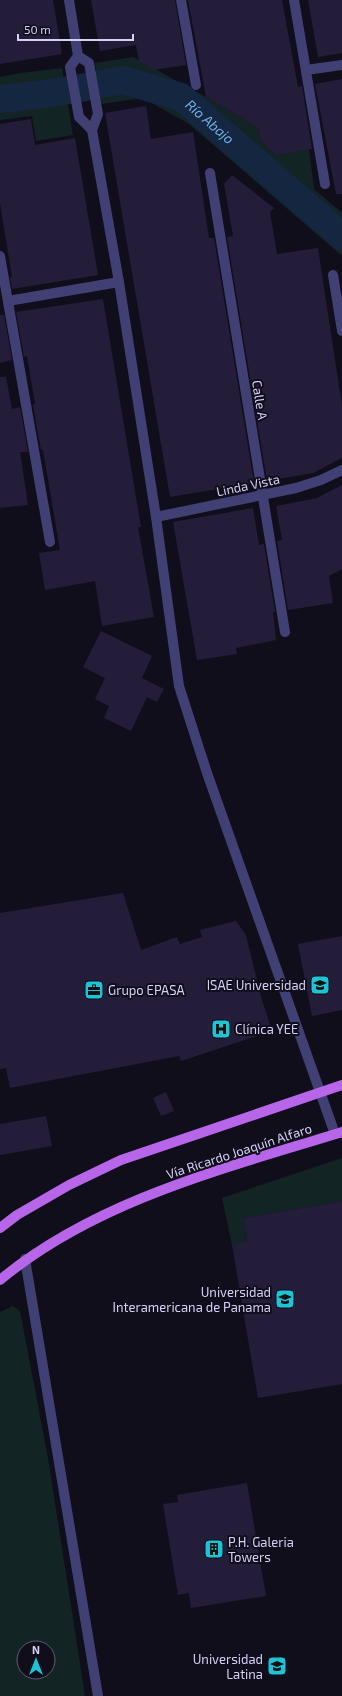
<svg xmlns="http://www.w3.org/2000/svg" width="342" height="1696" viewBox="0 0 342 1696" font-family="'Exo 2',sans-serif">
	<rect width="100%" height="100%" fill="#110e1c"/>
	<g fill="#122524" fill-rule="evenodd">
		<polygon points="133,57 206,97 258,128 260,141 276,155 309,149 314,189 342,213 342,256 189,124 143,98 101,104 95,63"/>
		<polygon points="62,68 73,135 36,141 32,116 0,120 0,77 21,73"/>
		<polygon points="342,1158 342,1201 243,1218 247,1243 232,1245 222,1198"/>
		<path d="M 13,1306 L 20,1311 L 48,1458 L 85,1696 L 0,1696 L 0,1312 ZM 24,1648 L 48,1648 L 48,1672 L 24,1672 Z"/>
	</g>
	<g fill="none" stroke-linecap="round" stroke-linejoin="round">
		<path stroke="#152640" stroke-width="28" id="s1" d="M 0,99 L 53,93 L 123,80 L 181,97 L 342,236"/>
	</g>
	<g fill="#231d3a">
		<polygon points="0,0 53,0 62,54 0,64"/>
		<polygon points="91,0 175,0 186,65 154,70 139,61 136,45 100,51"/>
		<polygon points="188,0 282,0 298,87 302,86 312,149 276,155 260,141 258,128 206,97"/>
		<polygon points="308,0 342,0 342,53 318,57"/>
		<polygon points="342,79 342,194 336,194 315,84"/>
		<polygon points="146,106 151,139 193,132 209,238 214,238 254,483 170,497 105,113"/>
		<polygon points="31,119 35,145 75,138 98,275 12,289 10,277 12,277 0,203 0,124"/>
		<polygon points="232,175 274,208 270,212 277,254 318,248 342,406 342,458 313,473 267,481 227,237 233,236 224,184"/>
		<polygon points="103,299 141,527 138,527 154,617 102,626 95,581 45,590 39,553 60,550 43,450 41,450 33,405 35,404 27,356 24,357 16,312"/>
		<polygon points="0,315 4,315 12,360 0,363"/>
		<polygon points="0,377 6,377 12,409 20,407 28,452 20,452 28,505 0,508"/>
		<polygon points="342,485 342,569 329,576 333,603 288,610 277,541 282,540 276,506 317,498"/>
		<polygon points="253,508 259,545 264,544 275,612 273,612 276,640 236,648 237,654 197,660 173,522"/>
		<polygon points="101,631 152,656 142,678 164,689 157,702 147,697 131,731 104,718 109,706 95,699 105,678 83,667"/>
		<polygon points="123,893 141,950 177,937 180,944 202,937 200,930 236,921 246,935 261,997 272,1031 181,1061 179,1056 10,1088 6,1068 0,1069 0,913"/>
		<polygon points="342,936 342,1010 312,1016 298,944"/>
		<polygon points="166,1092 174,1111 161,1116 153,1098"/>
		<polygon points="46,1116 52,1146 0,1155 0,1124"/>
		<polygon points="342,1201 342,1384 258,1398 232,1245 247,1242 243,1218"/>
		<polygon points="247,1483 266,1596 191,1608 189,1593 178,1595 163,1504 178,1502 177,1495"/>
	</g>
	<g fill="none" stroke-linecap="round" stroke-linejoin="round">
		<g stroke="#414075" stroke-width="10">
			<polyline points="181,0 196,85"/>
			<polyline points="294,0 325,184"/>
			<polyline points="306,70 342,65"/>
			<polyline points="210,173 285,632"/>
			<polyline points="0,256 50,542"/>
			<polyline points="333,275 342,331"/>
			<polyline points="8,301 119,282"/>
			<polyline points="156,517 296,488 321,480 342,470"/>
			<polyline points="25,1259 98,1696"/>
		</g>
		<g stroke="#414075" stroke-width="10">
			<polyline points="69,0 78,56 70,67 79,117 92,130"/>
			<polyline points="78,56 89,63 98,114 92,130 119,282 156,517 179,686 207,773 335,1134"/>
		</g>
		<g stroke="#b866e9" stroke-width="10">
			<polyline points="0,1228 17,1215 69,1185 121,1160 342,1085"/>
			<path d="M 0,1280 C 96,1200 226,1168 342,1132"/>
		</g>
	</g>
	<defs>
		<symbol id="university-square" viewBox="-11 -11 22 22"><rect x="-9" y="-9" width="18" height="18" rx="4" fill="#1ec4d6" stroke="#110e1c"/><path d="M0-5L7-2L0 1L-7-2ZM-4 1L0 2.5L4 1V4Q0 6-4 4Z" fill="#111"/></symbol>
		<symbol id="office-square" viewBox="-11 -11 22 22"><rect x="-9" y="-9" width="18" height="18" rx="4" fill="#1ec4d6" stroke="#110e1c"/><path d="M-6-3h4V-5.5h4V-3h4V5H-6ZM-1-4.5V-3h2v-1.5ZM-6 0V1H6V0Z" fill="#111"/></symbol>
		<symbol id="hospital-square" viewBox="-11 -11 22 22"><rect x="-9" y="-9" width="18" height="18" rx="4" fill="#1ec4d6" stroke="#110e1c"/><path d="M-5-5h3v3.5h4V-5h3V5h-3V1.5h-4V5h-3Z" fill="#111"/></symbol>
		<symbol id="building-square" viewBox="-11 -11 22 22"><rect x="-9" y="-9" width="18" height="18" rx="4" fill="#1ec4d6" stroke="#110e1c"/><path d="M-4-6H4V6H1V3H-1V6H-4ZM-2.5-4.3h1.7v1.8h-1.7ZM.8-4.3h1.7v1.8H.8ZM-2.5-1h1.7V.8h-1.7ZM.8-1h1.7V.8H.8Z" fill="#111"/></symbol>
	</defs>
	<g fill-rule="evenodd">
		<use href="#university-square" x="309" y="974" width="22" height="22"/>
		<use href="#office-square" x="83" y="979" width="22" height="22"/>
		<use href="#hospital-square" x="210" y="1018" width="22" height="22"/>
		<use href="#university-square" x="274" y="1288" width="22" height="22"/>
		<use href="#building-square" x="203" y="1538" width="22" height="22"/>
		<use href="#university-square" x="266" y="1655" width="22" height="22"/>
	</g>
	<g text-anchor="middle" stroke-width="4" stroke-linejoin="round" paint-order="stroke">
		<g font-size="13" fill="#d5d0f8" stroke="#110e1c">
			<text transform="translate(260 400) rotate(81)" y="5">Calle A</text>
			<text transform="translate(248 485) rotate(-12)" y="5">Linda Vista</text>
			<text transform="translate(239 1151) rotate(-18)" y="5">Vía Ricardo Joaquín Alfaro</text>
		</g>
		<g font-size="13" fill="#d5d0f8" stroke="#110e1c" text-anchor="end">
			<text x="306" y="990">ISAE Universidad</text>
			<text x="108" y="995" text-anchor="start">Grupo EPASA</text>
			<text x="235" y="1034" text-anchor="start">Clínica YEE</text>
			<text x="271" y="1297">Universidad<tspan x="271" dy="15">Interamericana de Panama</tspan></text>
			<text x="228" y="1547" text-anchor="start">P.H. Galeria<tspan x="228" dy="15">Towers</tspan></text>
			<text x="263" y="1664">Universidad<tspan x="263" dy="15">Latina</tspan></text>
		</g>
		<g font-size="14" font-style="italic" fill="#6cb0ea" stroke="#110e1c">
			<text dy="5" stroke="none"><textPath href="#s1" startOffset="223">Río Abajo</textPath></text>
		</g>
	</g>
	<g transform="translate(36 1660)"><circle r="19" fill="#110e1c" stroke="#5f5c74"/>
	<path d="M0-3L7 15L0 10L-7 15Z" fill="#1ec4d6"/>
	<text y="-6" font-size="11" font-weight="bold" text-anchor="middle" fill="#d5d0f8">N</text>
	</g>
	<path d="M18 34v6h115v-6" fill="none" stroke="#d5d0f8" stroke-width="2"/>
	<text x="24" y="34" font-size="12" fill="#d5d0f8" stroke="#110e1c" stroke-width="3" paint-order="stroke">50 m</text>
</svg>
